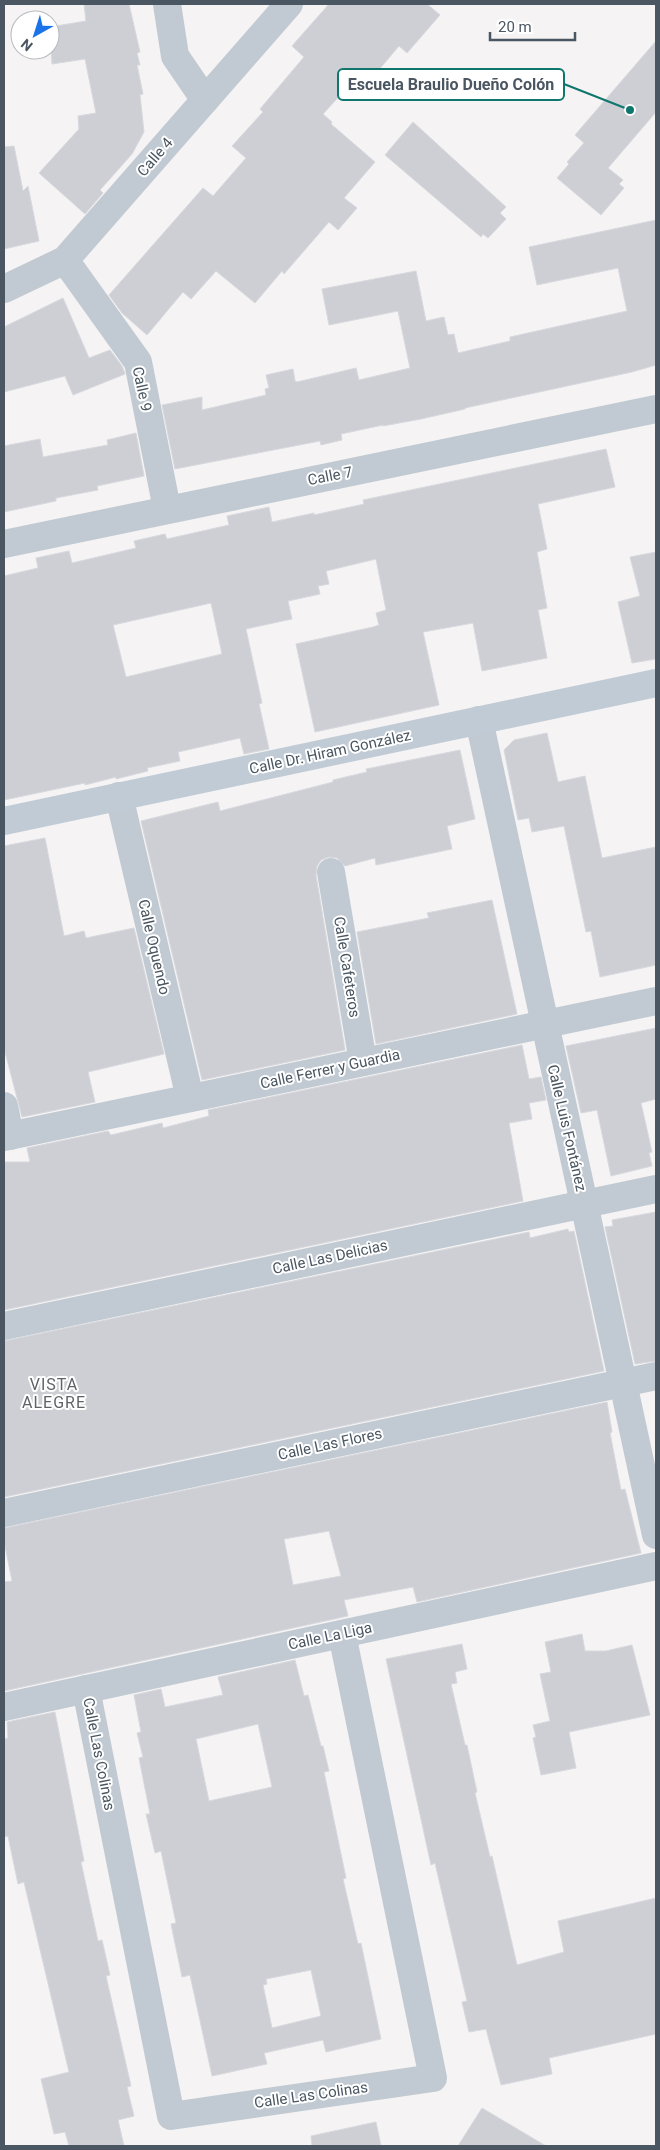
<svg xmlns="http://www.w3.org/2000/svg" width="660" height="2150" viewBox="0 0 660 2150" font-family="Roboto,sans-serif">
	<rect width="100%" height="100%" fill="#f5f3f3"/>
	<g fill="#cdcfd5" stroke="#d7d9de" fill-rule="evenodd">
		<polygon points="84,4 129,4 140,52 137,53 140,65 137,65 143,94 140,95 144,132 132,154 100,190 103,193 85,214 39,173 79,129 78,116 96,113 85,59 52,64 50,27 86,21"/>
		<polygon points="329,4 427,4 440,15 407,53 399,46 366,85 357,77 323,114 332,122 331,124 375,162 344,198 357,208 338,230 329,222 284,274 282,271 255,303 216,271 191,299 183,292 147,335 122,313 109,295 203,188 213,196 246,158 232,146 263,112 260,109 304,57 292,46"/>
		<polygon points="656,41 656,112 608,168 623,180 619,184 624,188 601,215 557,178 569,164 567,162 584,143 575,135"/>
		<polygon points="413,122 506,207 500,213 506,219 488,238 483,234 481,237 385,155"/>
		<polygon points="14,146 23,191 28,186 39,241 4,249 4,147"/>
		<polygon points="656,220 656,365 632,372 465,408 465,409 421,419 383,426 383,425 341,434 342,440 321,445 320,441 175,469 162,405 202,397 202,410 266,395 265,389 269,388 266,375 293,369 295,381 297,382 356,368 359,380 410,368 398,311 329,325 322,289 416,271 426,321 444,317 448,335 454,334 458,353 510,341 510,337 627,311 618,268 537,285 529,247"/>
		<polygon points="63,298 89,358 110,350 122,366 125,374 73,395 65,376 4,392 4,327"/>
		<polygon points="136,433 144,476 97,486 98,490 56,498 56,501 4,512 4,446 40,439 43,457 108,445 107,440"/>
		<path d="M 606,449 L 615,487 L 538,504 L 547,549 L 537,552 L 547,608 L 538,610 L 547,658 L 482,671 L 473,623 L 423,632 L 439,705 L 315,732 L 296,644 L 373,627 L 379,625 L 376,613 L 386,610 L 376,559 L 326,571 L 329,584 L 318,586 L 320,594 L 288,601 L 292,619 L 246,629 L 262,703 L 259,704 L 269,749 L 244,754 L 240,738 L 178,752 L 180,761 L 147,768 L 148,771 L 116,779 L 116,777 L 85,785 L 85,783 L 4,800 L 4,576 L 38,568 L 36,558 L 69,551 L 72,563 L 136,548 L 134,541 L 165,534 L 167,539 L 229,525 L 227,516 L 269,507 L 272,522 L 314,513 L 314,515 L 364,504 L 363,500 ZM 211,603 L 222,654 L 126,677 L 113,625 Z"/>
		<polygon points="656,552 656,659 632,663 618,602 640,596 630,557"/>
		<polygon points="547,733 558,782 585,776 602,858 656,847 656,965 600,977 591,931 586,932 564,826 532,832 529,818 518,820 504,750 514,740"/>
		<polygon points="460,750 475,819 447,826 452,849 376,865 375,858 345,866 337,858 329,857 321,860 317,866 316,875 345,1050 202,1080 141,821 218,802 220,811 333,782 333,780 367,772 366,769"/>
		<polygon points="45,838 64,936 84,931 86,938 134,928 164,1054 88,1072 95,1102 22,1117 4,1048 4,846"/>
		<polygon points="492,900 517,1014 376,1044 357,932 429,918 427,913"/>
		<polygon points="656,1028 656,1099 641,1103 652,1152 649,1153 652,1166 611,1176 597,1110 581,1113 566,1046"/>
		<polygon points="522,1045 529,1079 541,1077 546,1100 529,1103 532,1119 509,1123 523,1201 4,1310 4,1162 30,1162 27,1148 108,1131 111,1135 162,1123 163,1128 209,1116 208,1110"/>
		<polygon points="656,1212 656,1361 635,1364 605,1227 613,1226 612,1220"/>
		<polygon points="568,1229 569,1232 574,1231 604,1371 4,1497 4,1341 529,1232 530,1238"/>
		<path d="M 607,1402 L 612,1432 L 610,1433 L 621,1490 L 625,1489 L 641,1553 L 417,1602 L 413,1587 L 344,1600 L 348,1616 L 4,1691 L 4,1582 L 12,1581 L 4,1541 L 4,1528 ZM 329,1531 L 341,1576 L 293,1585 L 284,1539 Z"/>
		<polygon points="582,1634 585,1651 606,1651 632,1645 650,1715 569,1732 576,1768 541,1775 533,1738 536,1737 533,1725 550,1721 540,1674 551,1672 545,1642"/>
		<polygon points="462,1644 467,1669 455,1672 457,1683 451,1684 465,1745 467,1745 477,1792 475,1793 490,1857 492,1856 517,1965 564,1952 558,1921 656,1898 656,2034 549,2058 552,2074 501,2085 486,2029 469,2032 462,2002 467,2001 435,1863 431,1865 386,1659"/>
		<path d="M 295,1660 L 304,1696 L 308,1695 L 321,1746 L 323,1746 L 329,1771 L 324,1772 L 346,1878 L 343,1879 L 358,1944 L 361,1943 L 381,2039 L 326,2052 L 323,2040 L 264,2053 L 267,2064 L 212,2076 L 190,1975 L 182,1977 L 171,1924 L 176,1923 L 161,1851 L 155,1853 L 146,1814 L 150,1814 L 139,1758 L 143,1757 L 137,1733 L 141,1732 L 134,1695 L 161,1689 L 165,1707 L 223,1695 L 218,1677 ZM 258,1724 L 272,1787 L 209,1801 L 196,1739 ZM 311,1970 L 321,2016 L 272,2028 L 263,1985 L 267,1984 L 266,1979 Z"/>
		<polygon points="55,1712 84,1861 81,1862 98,1941 102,1940 110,1975 106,1976 131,2086 127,2087 134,2116 118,2120 124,2146 69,2146 65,2132 54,2134 41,2079 69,2072 24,1882 18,1884 8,1836 4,1837 4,1739 8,1738 7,1722"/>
		<polygon points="482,2108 546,2146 458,2146"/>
		<polygon points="376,2122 381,2146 312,2146 311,2136"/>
	</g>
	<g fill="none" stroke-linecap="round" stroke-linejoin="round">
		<g stroke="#c1cad2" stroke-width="28">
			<polyline points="167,4 175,56 205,100"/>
			<polyline points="65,260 138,362 167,509"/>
			<polyline points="4,289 65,260 289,4"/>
			<polyline points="4,544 656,409"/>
			<polyline points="479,720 656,1535"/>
			<polyline points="119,796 190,1098"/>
			<polyline points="331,872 363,1062"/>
			<polyline points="4,1106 10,1136"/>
			<polyline points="4,1137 656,1001"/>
			<polyline points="4,1326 656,1189"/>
			<polyline points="4,1513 656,1376"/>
			<polyline points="86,1689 171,2116 433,2078 342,1634"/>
			<polyline points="4,1707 656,1566"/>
		</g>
		<polyline stroke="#c1cbd6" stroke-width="28" points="4,821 656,683"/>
	</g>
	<g text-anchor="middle" stroke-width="4" stroke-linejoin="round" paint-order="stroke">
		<g font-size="15" fill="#4a5661" stroke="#fff">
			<text transform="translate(155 157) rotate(-49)" y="5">Calle 4</text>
			<text transform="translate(142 389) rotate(78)" y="5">Calle 9</text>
			<text transform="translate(330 476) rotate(-11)" y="5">Calle 7</text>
			<text transform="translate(330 752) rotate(-12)" y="5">Calle Dr. Hiram González</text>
			<text transform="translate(154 947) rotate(77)" y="5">Calle Oquendo</text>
			<text transform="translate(347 967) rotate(81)" y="5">Calle Cafeteros</text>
			<text transform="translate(330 1069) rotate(-12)" y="5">Calle Ferrer y Guardia</text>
			<text transform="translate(567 1128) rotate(77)" y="5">Calle Luis Fontánez</text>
			<text transform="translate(330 1257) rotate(-12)" y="5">Calle Las Delicias</text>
			<text transform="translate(330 1444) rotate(-12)" y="5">Calle Las Flores</text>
			<text transform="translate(330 1636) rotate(-12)" y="5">Calle La Liga</text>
			<text transform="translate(99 1754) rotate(79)" y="5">Calle Las Colinas</text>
			<text transform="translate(311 2095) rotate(-8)" y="5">Calle Las Colinas</text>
		</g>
		<g font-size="16" letter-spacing="1" fill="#5f6368" stroke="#fff">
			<text x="54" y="1390">VISTA<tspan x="54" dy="18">ALEGRE</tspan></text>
		</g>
	</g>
	<path fill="none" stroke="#0f766e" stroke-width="2" d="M630 110L564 84"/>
	<circle fill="#0f766e" stroke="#fff" stroke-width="2" cx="630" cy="110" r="5"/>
	<rect fill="#fff" stroke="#0f766e" stroke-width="2" x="338" y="69" width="226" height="31" rx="5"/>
	<g font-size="16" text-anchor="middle" font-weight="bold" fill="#4a5661">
		<text x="451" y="90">Escuela Braulio Dueño Colón</text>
	</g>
	<rect width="660" height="2150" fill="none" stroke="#4a5661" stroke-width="10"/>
	<g transform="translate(35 35) rotate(219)"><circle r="24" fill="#ffffff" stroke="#b7bbc0"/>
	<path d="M0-4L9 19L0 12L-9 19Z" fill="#1a73e8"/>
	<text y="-8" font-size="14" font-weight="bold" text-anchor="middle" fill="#4a5661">N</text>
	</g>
	<path d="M490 32v8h85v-8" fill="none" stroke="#4a5661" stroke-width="2.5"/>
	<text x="498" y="32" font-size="15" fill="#4a5661" stroke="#ffffff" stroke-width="4" paint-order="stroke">20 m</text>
</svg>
